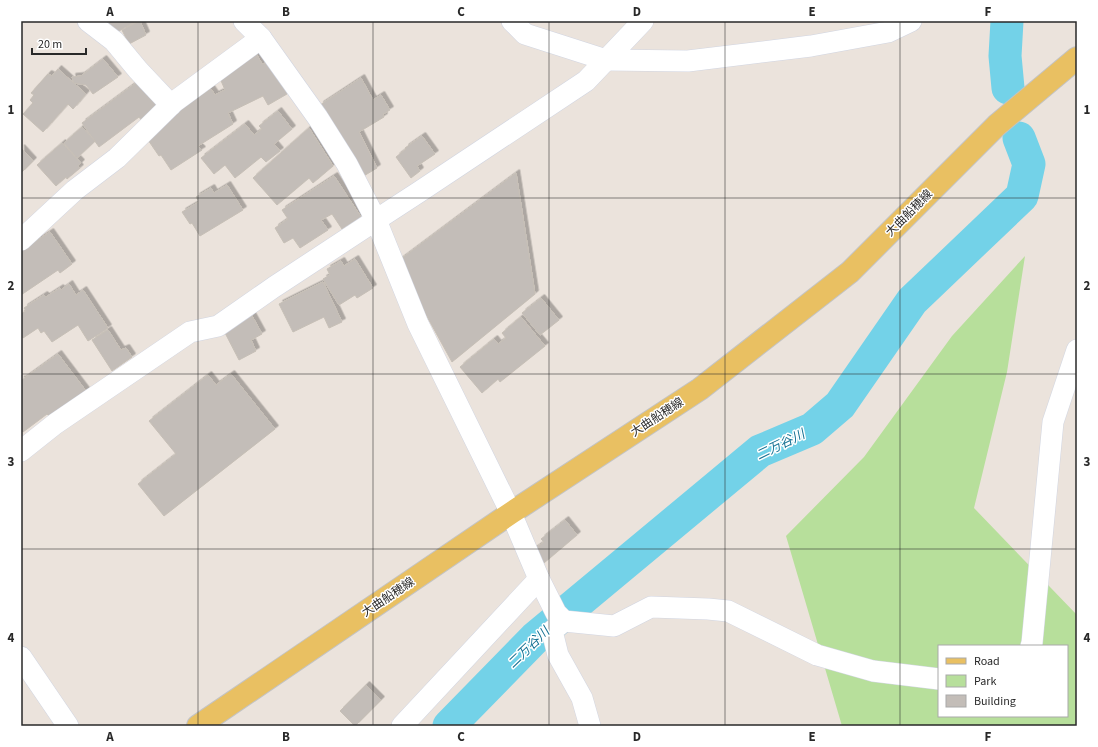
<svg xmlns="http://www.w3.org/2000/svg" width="1098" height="747" viewBox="0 0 1098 747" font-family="'Source Sans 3','Noto Sans JP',sans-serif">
	<defs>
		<filter id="shadow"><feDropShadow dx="3.5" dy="-3.5" stdDeviation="0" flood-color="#0004"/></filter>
	</defs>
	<rect width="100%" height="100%" fill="#ebe3dc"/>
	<path fill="#b7df9b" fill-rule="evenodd" d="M 1025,256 L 1007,372 L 974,508 L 1077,615 L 1077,726 L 842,726 L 786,536 L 864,457 L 952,336 ZM 939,646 L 1067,646 L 1067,716 L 939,716 Z"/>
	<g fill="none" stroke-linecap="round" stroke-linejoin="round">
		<g stroke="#73d2e8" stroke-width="33">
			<polyline points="1007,21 1005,56 1008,88"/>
			<polyline points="449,726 535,638 760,451 812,429 840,405 912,301 1022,196 1029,164 1019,138"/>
		</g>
	</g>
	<g fill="#c3bdb8" stroke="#c6bfb6" filter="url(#shadow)">
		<polygon points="112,21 136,21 114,34 107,24"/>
		<polygon points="140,21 146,35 129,44 122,30"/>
		<polygon points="254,50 262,64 269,62 287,94 268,105 263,96 228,113 233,124 198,146 202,150 171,170 161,155 159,156 146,137 179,109 211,89 215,95 225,90 219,76"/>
		<polygon points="103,59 118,77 93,94 86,85 74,83 72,77 81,76"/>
		<polygon points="58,69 86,94 73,109 68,104 43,132 23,114 33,103 30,100 34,95 31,93 48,74 52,76"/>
		<polygon points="361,78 373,100 381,95 390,110 383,114 384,117 359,132 377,168 357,180 320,105"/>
		<polygon points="140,80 164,105 142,121 139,117 99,147 82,123"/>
		<polygon points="278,111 292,129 274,144 280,151 266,162 261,157 235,178 225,165 214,174 201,158 245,124 254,135 262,129 259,126"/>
		<polygon points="82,127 95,141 77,158 64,143"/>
		<polygon points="309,128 333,166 313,183 309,178 277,205 253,178"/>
		<polygon points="422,136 435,154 417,166 420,171 411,178 396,157 406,149 405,148"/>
		<polygon points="62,143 81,163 78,166 80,168 67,179 66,177 56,186 37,165"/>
		<polygon points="21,148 33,161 21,173"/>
		<polygon points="516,173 535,294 452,362 397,262"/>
		<polygon points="334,176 361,217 342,229 332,214 321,220 328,230 300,248 293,238 284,243 275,228 288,219 282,210"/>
		<polygon points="227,185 243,210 200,236 192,223 190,224 182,212 199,202 196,197 211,188 214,193"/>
		<polygon points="50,232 72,264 60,273 58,270 21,295 21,251"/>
		<polygon points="355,259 373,288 357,298 355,295 339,305 323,279 330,275 327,269 341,261 344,266"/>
		<polygon points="323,282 342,322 329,328 324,317 293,332 279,304"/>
		<polygon points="69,284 76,295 83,290 108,328 88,341 78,325 52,342 44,331 41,333 38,328 23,338 21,335 21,314 26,311 24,308 44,295 46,297 60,288 61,290"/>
		<polygon points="541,298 559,320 540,335 522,313"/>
		<polygon points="251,314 262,334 251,340 256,351 239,360 223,329"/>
		<polygon points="521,317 545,346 500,382 498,379 482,393 460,367 494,339 498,344 506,338 502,333"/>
		<polygon points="108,330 121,350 126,348 132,357 112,371 92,340"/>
		<polygon points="58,354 86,391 50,417 47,414 23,432 21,429 21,379 22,380"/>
		<polygon points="231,374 275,429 164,516 138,484 176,454 149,421 208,375 216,385"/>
		<polygon points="565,520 577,535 544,563 533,550 544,542 541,539"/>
		<polygon points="366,685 381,700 355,726 340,711"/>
	</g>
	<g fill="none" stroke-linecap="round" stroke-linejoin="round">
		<defs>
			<g id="minor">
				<polyline points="88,21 114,41 138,70 171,105"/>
				<polyline points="244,21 261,38 318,118 347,164 376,220 418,324 511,513 539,579 556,613 564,621 614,626 651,607 708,609 728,611 817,655 873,671 939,679"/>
				<polyline points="512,21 525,34 606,60 688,61 811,46 888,32 911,21"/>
				<polyline points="21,240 75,190 117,158 174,102 261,38"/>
				<polyline points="21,451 55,424 190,332 218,326 274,287 376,220 419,192 586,81 606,60 643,21"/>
				<polyline points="564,621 552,631 558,655 582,698 590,726"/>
				<polyline points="1031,646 1032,643 1053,422 1077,350"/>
				<polyline points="21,657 68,726"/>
				<polyline points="402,726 539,579"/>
			</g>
			<polyline id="major" points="198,726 511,513 700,389 850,272 997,125 1077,58"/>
		</defs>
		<use href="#minor" stroke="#d1d5e1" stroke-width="22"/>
		<use href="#major" stroke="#c3c3c3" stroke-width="24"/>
		<use href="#minor" stroke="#fff" stroke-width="21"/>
		<use href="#major" stroke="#e9c062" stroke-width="22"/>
	</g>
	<path fill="none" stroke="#292929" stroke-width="1" stroke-opacity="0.55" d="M 198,21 L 198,726M 373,21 L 373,726M 549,21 L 549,726M 725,21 L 725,726M 900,21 L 900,726M 21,198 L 1077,198M 21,374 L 1077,374M 21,549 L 1077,549"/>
	<g text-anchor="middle" stroke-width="3" stroke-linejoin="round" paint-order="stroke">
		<g font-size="12" fill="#292929" stroke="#fff">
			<text transform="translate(909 213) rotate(-45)" y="4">大曲船穂線</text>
			<text transform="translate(657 417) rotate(-33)" y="4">大曲船穂線</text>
			<text transform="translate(388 597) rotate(-34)" y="4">大曲船穂線</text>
		</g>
		<g font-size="13" font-style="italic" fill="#147193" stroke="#fff">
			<text transform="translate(780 444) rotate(-26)" y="5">二万谷川</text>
			<text transform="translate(528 647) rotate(-44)" y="5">二万谷川</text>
		</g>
	</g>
	<rect width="1098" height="747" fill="none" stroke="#ffffff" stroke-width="44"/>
	<rect x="938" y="645" width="130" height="72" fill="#ffffff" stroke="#a9a9a9"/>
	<rect x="946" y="658" width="20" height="6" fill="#e9c062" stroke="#a9a9a9"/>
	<text x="974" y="665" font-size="12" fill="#292929">Road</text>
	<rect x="946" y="675" width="20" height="12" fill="#b7df9b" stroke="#a9a9a9"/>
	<text x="974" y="685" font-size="12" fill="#292929">Park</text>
	<rect x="946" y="695" width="20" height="12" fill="#c3bdb8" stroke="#a9a9a9"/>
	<text x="974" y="705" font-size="12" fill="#292929">Building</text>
	<path d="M32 48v6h54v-6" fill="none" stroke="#292929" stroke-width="2"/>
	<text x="38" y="48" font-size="12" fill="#292929" stroke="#ffffff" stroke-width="3" paint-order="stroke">20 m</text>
	<rect x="22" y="22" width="1054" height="703" fill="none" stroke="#292929" stroke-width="1.5"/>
	<g font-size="13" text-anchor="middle" font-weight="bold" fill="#292929">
		<text x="110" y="16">A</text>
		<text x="286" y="16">B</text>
		<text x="461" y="16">C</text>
		<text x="637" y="16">D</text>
		<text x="812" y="16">E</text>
		<text x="988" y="16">F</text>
		<text x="11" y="114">1</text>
		<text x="1087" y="114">1</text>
		<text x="11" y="290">2</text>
		<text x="1087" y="290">2</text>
		<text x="11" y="466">3</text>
		<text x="1087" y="466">3</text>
		<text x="11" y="642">4</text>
		<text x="1087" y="642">4</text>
		<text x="110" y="741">A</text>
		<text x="286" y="741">B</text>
		<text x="461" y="741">C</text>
		<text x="637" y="741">D</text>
		<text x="812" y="741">E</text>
		<text x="988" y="741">F</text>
	</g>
</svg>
